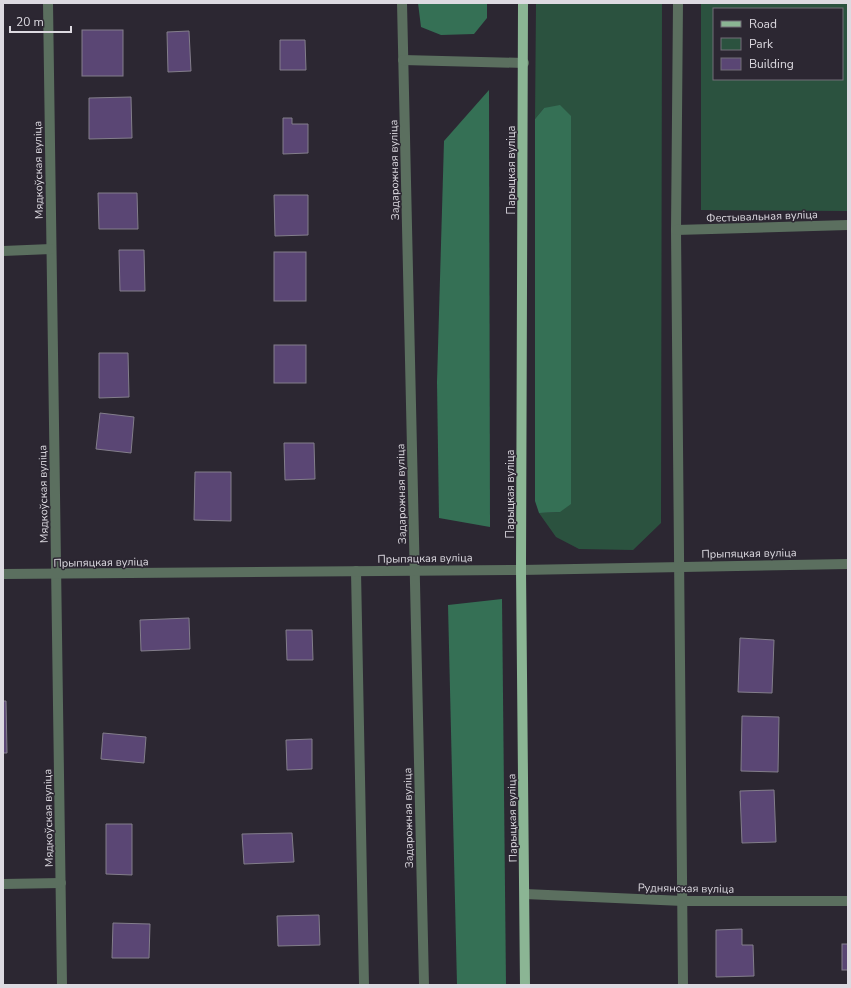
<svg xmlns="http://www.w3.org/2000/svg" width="851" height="988" viewBox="0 0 851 988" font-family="'Nunito Sans',sans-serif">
	<rect width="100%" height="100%" fill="#2c2732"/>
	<g fill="#2b523f" fill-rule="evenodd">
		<polygon points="536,3 662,3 661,523 633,550 579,549 556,537 539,513 560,512 544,108 535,119"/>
		<path d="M 701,3 L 848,3 L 848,211 L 701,210 ZM 714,9 L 842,9 L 842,79 L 714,79 Z"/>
	</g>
	<g fill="#357055">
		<polygon points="418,3 487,3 487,18 474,34 441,35 421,27"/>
		<polygon points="489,90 490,527 439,518 437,382 444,141"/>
		<polygon points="560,105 571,116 571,504 560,512 539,513 535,501 535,119 544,108"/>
		<polygon points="502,599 506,985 457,985 448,605"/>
	</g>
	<g fill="#5a4674" stroke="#837e8b">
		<rect x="82" y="30" width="41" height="46"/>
		<polygon points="189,31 191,71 168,72 167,32"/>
		<polygon points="280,40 305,40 306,70 280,70"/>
		<polygon points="131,97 132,138 89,139 89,98"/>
		<polygon points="283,118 292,118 292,124 308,124 308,153 283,154"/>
		<polygon points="98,193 137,193 138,229 99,229"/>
		<polygon points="274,195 308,195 308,235 275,236"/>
		<polygon points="119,250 144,250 145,291 120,291"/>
		<rect x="274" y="252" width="32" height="49"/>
		<rect x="274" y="345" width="32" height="38"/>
		<polygon points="99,353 128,353 129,397 99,398"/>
		<polygon points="100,413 134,417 131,453 96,449"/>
		<polygon points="284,443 314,443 315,479 285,480"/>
		<polygon points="195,472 231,472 231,521 194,520"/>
		<polygon points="189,618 190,649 141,651 140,620"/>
		<polygon points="286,630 312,630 313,660 287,660"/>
		<polygon points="740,638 774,640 772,693 738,692"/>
		<polygon points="3,701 6,701 7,753 3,753"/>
		<polygon points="742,716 779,717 778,772 741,771"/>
		<polygon points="103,733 146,737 144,763 101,759"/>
		<polygon points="312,739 312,769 287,770 286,740"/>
		<polygon points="774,790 776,842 742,843 740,791"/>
		<polygon points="106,824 132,824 132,875 106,874"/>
		<polygon points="292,833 294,862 244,864 242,834"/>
		<polygon points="319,915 320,945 278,946 277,916"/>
		<polygon points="113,923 150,924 149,958 112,958"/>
		<polygon points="742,929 742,945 753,945 754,976 716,977 716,930"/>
		<rect x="842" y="944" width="6" height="26"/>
	</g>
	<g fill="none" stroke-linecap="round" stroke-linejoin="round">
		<g stroke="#5b6f5f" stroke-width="10">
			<polyline points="48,3 62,985"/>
			<polyline points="402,3 424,985"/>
			<polyline points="678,3 676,230 683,985"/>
			<polyline points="403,60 524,63"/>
			<polyline points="676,230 848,225"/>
			<polyline points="3,251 51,249"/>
			<polyline points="356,571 364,985"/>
			<polyline points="3,574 521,570 848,564"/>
			<polyline points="3,884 61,883"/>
			<polyline points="525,894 683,901 848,901"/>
		</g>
		<polyline stroke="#8bb594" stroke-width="10" points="523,3 521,570 525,985"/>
	</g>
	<g text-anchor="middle" stroke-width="3" stroke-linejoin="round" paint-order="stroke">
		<g font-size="11" fill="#dddae1" stroke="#2c2732">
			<text transform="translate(38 170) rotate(-91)" y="4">Мядкоўская вуліца</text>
			<text transform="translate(394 170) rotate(-91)" y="4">Задарожная вуліца</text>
			<text transform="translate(511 170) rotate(-90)" y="4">Парыцкая вуліца</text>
			<text transform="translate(762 216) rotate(-2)" y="4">Фестывальная вуліца</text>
			<text transform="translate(43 494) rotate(-91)" y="4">Мядкоўская вуліца</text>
			<text transform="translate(401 494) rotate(-91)" y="4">Задарожная вуліца</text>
			<text transform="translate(510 494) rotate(-90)" y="4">Парыцкая вуліца</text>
			<text transform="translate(749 553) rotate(-1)" y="4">Прыпяцкая вуліца</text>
			<text transform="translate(425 558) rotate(-1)" y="4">Прыпяцкая вуліца</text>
			<text transform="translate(101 562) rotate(-1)" y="4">Прыпяцкая вуліца</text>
			<text transform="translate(48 818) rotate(-91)" y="4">Мядкоўская вуліца</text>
			<text transform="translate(408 818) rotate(-91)" y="4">Задарожная вуліца</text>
			<text transform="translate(512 818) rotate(-91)" y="4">Парыцкая вуліца</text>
			<text transform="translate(686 888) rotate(1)" y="4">Руднянская вуліца</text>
		</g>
	</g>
	<rect width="851" height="988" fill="none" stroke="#dddae1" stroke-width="8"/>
	<rect x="713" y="8" width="130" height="72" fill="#2c2732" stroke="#736f78"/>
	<rect x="721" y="21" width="20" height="6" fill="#8bb594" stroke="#736f78"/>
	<text x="749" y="28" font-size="12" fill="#dddae1">Road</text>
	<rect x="721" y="38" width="20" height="12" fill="#2b523f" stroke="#736f78"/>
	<text x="749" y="48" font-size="12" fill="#dddae1">Park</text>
	<rect x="721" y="58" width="20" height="12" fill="#5a4674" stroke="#736f78"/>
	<text x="749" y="68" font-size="12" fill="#dddae1">Building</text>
	<path d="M10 26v6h61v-6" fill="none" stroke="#dddae1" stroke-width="2"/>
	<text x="16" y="26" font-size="12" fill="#dddae1" stroke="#2c2732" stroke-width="3" paint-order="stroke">20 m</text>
</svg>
